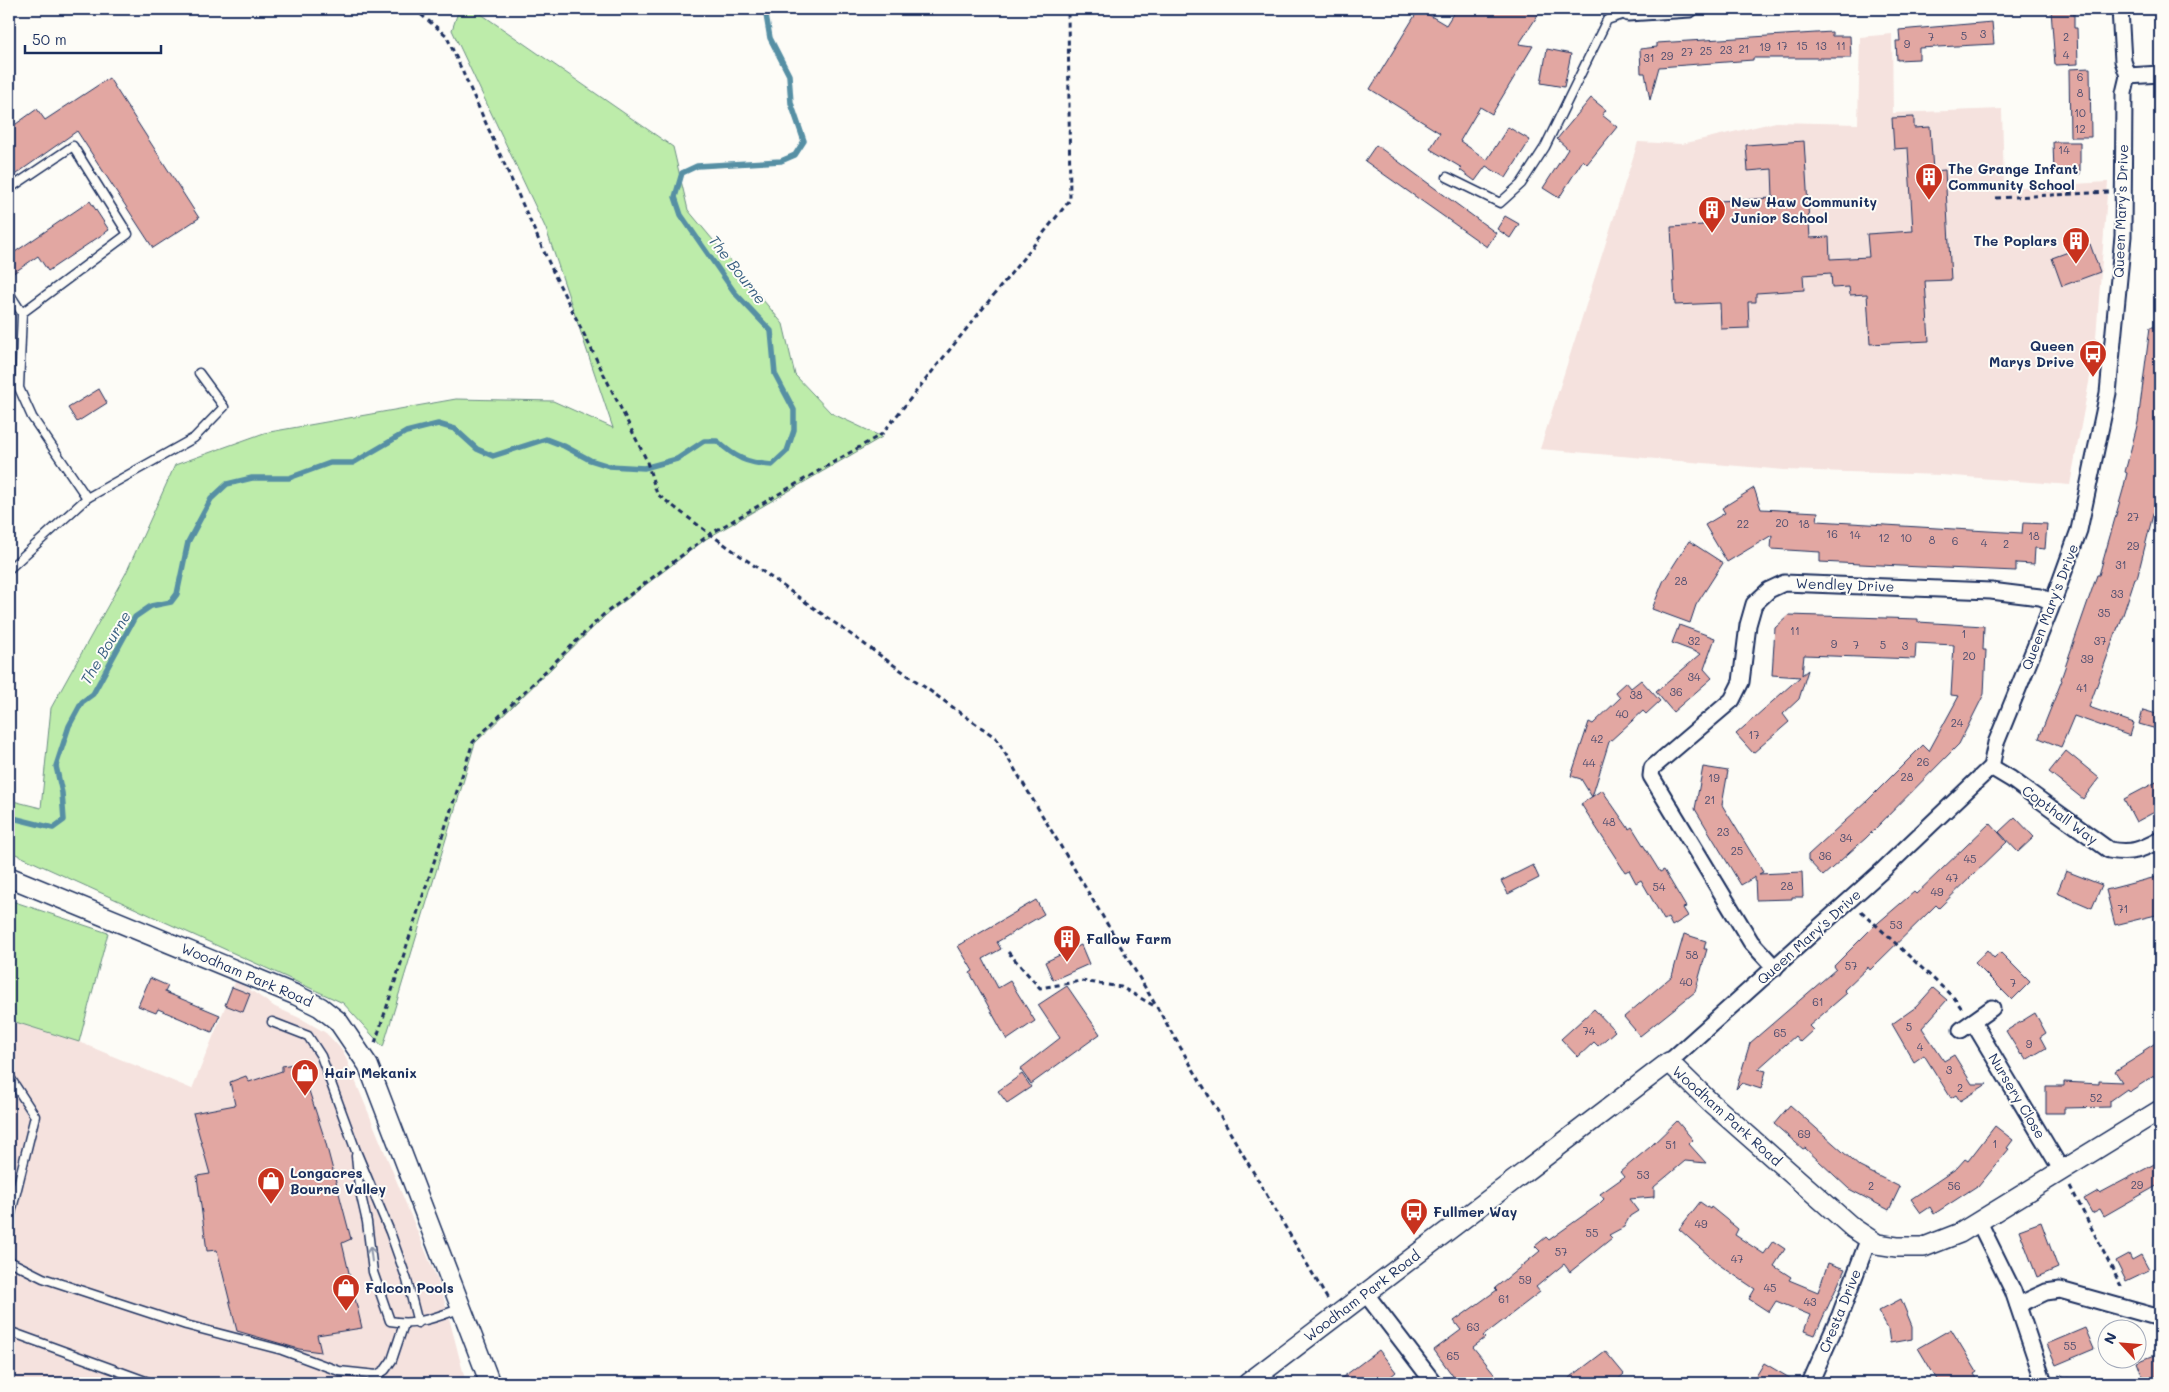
<svg xmlns="http://www.w3.org/2000/svg" width="2169" height="1392" viewBox="0 0 2169 1392" font-family="Mali,sans-serif">
	<rect width="100%" height="100%" fill="#fdfcf7"/>
	<filter id="ink" filterUnits="userSpaceOnUse"><feTurbulence type="fractalNoise" baseFrequency=".02" numOctaves="2"/><feDisplacementMap in="SourceGraphic" scale="10" xChannelSelector="R" yChannelSelector="G"/><feConvolveMatrix kernelMatrix="1 2 1 2 8 2 1 2 1" color-interpolation-filters="sRGB"/></filter>
	<g filter="url(#ink)">
		<g fill="#f5e2de">
			<polygon points="1892,34 1893,113 2002,109 2004,188 2108,182 2095,350 2070,485 1941,475 1785,470 1540,449 1638,142 1682,144 1776,122 1858,124 1860,37"/>
			<polygon points="236,980 275,1007 302,1019 326,1033 343,1051 442,1291 466,1383 9,1383 9,1020 79,1042 192,1089"/>
		</g>
		<g fill="#bdecaa" stroke="#6c8e84">
			<polygon points="459,9 474,9 673,147 688,210 783,324 795,375 831,413 882,437 706,539 606,615 475,743 383,1047 343,1003 9,851 9,800 41,808 51,708 126,573 175,465 264,433 456,399 553,401 613,428 546,229 452,30"/>
			<polygon points="9,900 108,933 79,1042 9,1020"/>
		</g>
		<g fill="none" stroke-linecap="round" stroke-linejoin="round">
			<path stroke="#568fa4" stroke-width="5.5" d="M 9,817 L 53,828 L 64,820 L 62,793 L 56,766 L 69,726 L 82,702 L 93,694 L 135,617 L 151,606 L 171,602 L 177,594 L 188,542 L 211,499 L 227,484 L 252,478 L 289,478 L 330,463 L 353,463 L 406,432 L 438,424 L 455,429 L 477,449 L 493,456 L 546,439 L 564,446 L 590,460 L 609,466 L 644,468 L 677,459 L 704,441 L 717,441 C 736,458 746,463 772,465 L 787,451 L 794,430 L 794,410 L 775,374 L 771,331 L 735,293 L 681,215 L 675,197 L 682,173 L 697,166 L 781,161 L 795,155 L 804,141 L 791,103 L 789,75 L 770,38 L 765,9"/>
		</g>
		<g fill="#e2a7a2" stroke="#1b2f5e">
			<polygon points="1419,9 1446,25 1456,9 1542,9 1519,44 1533,46 1492,114 1480,107 1460,141 1487,160 1508,127 1530,140 1506,178 1486,166 1475,181 1460,170 1462,168 1430,149 1440,133 1370,89"/>
			<polygon points="2074,9 2074,28 2077,28 2078,64 2055,65 2051,10"/>
			<polygon points="1992,22 1994,44 1919,48 1919,59 1897,60 1896,41 1900,41 1899,30"/>
			<polygon points="1832,32 1832,36 1850,36 1851,58 1753,58 1753,60 1659,67 1650,100 1645,73 1641,73 1640,49 1657,47 1657,43"/>
			<polygon points="1547,49 1571,54 1564,87 1541,83"/>
			<polygon points="2090,68 2091,137 2070,137 2069,69"/>
			<polygon points="109,78 199,218 153,248 77,131 9,179 9,129 37,109 45,120"/>
			<polygon points="1591,98 1606,110 1602,115 1617,127 1587,164 1583,160 1559,198 1543,188 1568,149 1557,139"/>
			<polygon points="1914,117 1914,128 1930,127 1933,171 1945,170 1951,280 1925,281 1929,341 1870,344 1867,294 1850,295 1849,287 1832,288 1831,273 1803,275 1804,290 1756,293 1756,302 1748,302 1749,328 1721,329 1720,303 1675,305 1671,227 1703,225 1701,202 1773,198 1772,169 1748,171 1746,145 1804,141 1810,238 1829,237 1830,259 1869,257 1867,234 1913,231 1908,148 1894,149 1892,118"/>
			<polygon points="2053,142 2080,142 2080,174 2054,174"/>
			<polygon points="1376,145 1496,233 1487,247 1365,161"/>
			<polygon points="90,201 109,230 48,271 38,256 9,276 9,256"/>
			<polygon points="1505,216 1519,224 1510,238 1497,229"/>
			<polygon points="2090,244 2100,272 2062,286 2052,258"/>
			<polygon points="2150,327 2160,327 2160,487 2137,578 2135,578 2119,627 2118,627 2089,707 2134,723 2130,736 2074,716 2061,747 2039,738 2062,680 2061,679 2097,575 2099,575 2123,490 2127,473 2125,472 2138,422"/>
			<polygon points="99,389 107,403 77,422 68,408"/>
			<polygon points="1754,488 1761,509 1818,512 1817,521 2022,533 2023,523 2047,524 2045,549 2035,548 2034,564 2016,563 2016,571 1921,567 1820,562 1820,552 1771,549 1772,535 1727,562 1705,525 1725,513 1722,508"/>
			<polygon points="1689,541 1723,563 1696,605 1690,623 1652,609 1663,582"/>
			<polygon points="1789,615 1918,619 1918,622 1984,626 1983,650 1986,650 1984,694 1959,744 1866,838 1823,876 1808,860 1808,855 1868,800 1923,745 1929,751 1959,696 1951,695 1954,645 1916,643 1915,659 1804,655 1802,675 1808,670 1799,699 1783,714 1789,722 1753,753 1736,734 1800,677 1772,675 1775,628"/>
			<polygon points="1679,625 1715,638 1704,669 1712,678 1673,712 1656,692 1701,654 1672,643"/>
			<polygon points="1641,680 1660,701 1646,714 1643,711 1609,742 1592,797 1581,779 1571,776 1589,722 1593,724 1620,698 1615,692 1626,682 1631,688"/>
			<polygon points="2143,710 2160,715 2160,730 2139,724"/>
			<polygon points="2066,751 2099,778 2083,799 2049,772"/>
			<polygon points="1703,767 1728,771 1722,805 1763,872 1759,874 1802,872 1803,897 1792,897 1792,899 1756,900 1755,877 1741,885 1695,809"/>
			<polygon points="2160,780 2160,809 2136,822 2124,799"/>
			<polygon points="1602,790 1629,829 1632,827 1660,872 1664,870 1686,907 1683,908 1688,916 1672,926 1668,918 1664,920 1641,880 1636,883 1629,870 1625,872 1581,804"/>
			<polygon points="2015,817 2034,837 2018,852 1999,832"/>
			<polygon points="1990,823 2007,842 1939,908 1936,905 1870,970 1868,967 1844,990 1847,993 1809,1026 1813,1030 1800,1042 1795,1036 1758,1069 1766,1071 1761,1089 1742,1083 1736,1089 1750,1043 1836,969 1834,966 1872,928 1914,892 1916,894"/>
			<polygon points="1533,865 1539,878 1508,894 1501,881"/>
			<polygon points="2066,871 2102,885 2092,908 2057,893"/>
			<polygon points="2160,876 2160,914 2115,925 2106,890"/>
			<polygon points="1036,900 1044,914 997,942 1001,949 983,959 998,988 1010,981 1035,1021 1007,1040 970,973 973,971 958,946"/>
			<polygon points="1684,934 1706,941 1704,949 1707,949 1695,992 1640,1036 1624,1017 1672,976"/>
			<polygon points="1081,945 1089,964 1053,980 1045,962"/>
			<polygon points="1987,950 1994,958 2000,952 2030,982 2012,1000 1975,963"/>
			<polygon points="150,978 168,986 165,992 220,1015 212,1032 158,1009 156,1013 138,1006"/>
			<polygon points="1067,986 1100,1034 1031,1084 1020,1069 1060,1038 1038,1005"/>
			<polygon points="232,987 250,994 243,1012 225,1005"/>
			<polygon points="1933,988 1947,1000 1922,1028 1944,1061 1954,1055 1972,1084 1987,1084 1960,1101 1956,1095 1951,1098 1924,1055 1914,1062 1892,1024 1916,1007"/>
			<polygon points="1594,1009 1615,1031 1598,1046 1594,1042 1578,1057 1561,1039"/>
			<polygon points="2035,1013 2046,1033 2040,1037 2046,1048 2026,1060 2022,1054 2021,1055 2006,1031"/>
			<polygon points="2160,1040 2160,1078 2157,1074 2129,1092 2127,1089 2110,1101 2110,1107 2064,1108 2064,1113 2046,1113 2046,1086 2064,1086 2064,1082 2099,1084 2099,1081 2122,1082 2115,1071 2144,1053 2143,1051"/>
			<polygon points="300,1063 325,1140 351,1239 342,1243 362,1328 317,1335 321,1352 299,1349 237,1331 217,1250 207,1251 197,1176 210,1174 193,1113 235,1105 230,1082 246,1076 249,1082 282,1071 282,1066"/>
			<polygon points="1022,1074 1031,1087 1007,1103 998,1091"/>
			<polygon points="1790,1105 1860,1167 1900,1187 1889,1210 1849,1189 1805,1148 1803,1149 1774,1124"/>
			<polygon points="1677,1121 1693,1140 1689,1144 1706,1163 1685,1161 1654,1187 1654,1197 1629,1199 1638,1211 1630,1216 1624,1227 1609,1235 1612,1238 1570,1272 1564,1264 1536,1287 1540,1292 1483,1336 1485,1338 1473,1347 1502,1383 1458,1383 1434,1350 1461,1330 1454,1321 1497,1290 1495,1288 1540,1251 1535,1246 1546,1237 1549,1240 1598,1205 1604,1199 1600,1194 1624,1177 1620,1172 1650,1147"/>
			<polygon points="1995,1126 2013,1140 2007,1148 2009,1149 1978,1187 1977,1186 1934,1214 1930,1207 1921,1213 1911,1199 1957,1168 1965,1159 1968,1161"/>
			<polygon points="2160,1161 2160,1184 2104,1216 2100,1209 2092,1213 2084,1199 2098,1191 2100,1193"/>
			<polygon points="1700,1202 1710,1209 1711,1207 1738,1229 1735,1235 1764,1254 1773,1241 1785,1249 1774,1266 1791,1277 1789,1280 1818,1292 1828,1263 1845,1269 1815,1335 1804,1331 1810,1315 1776,1301 1769,1312 1749,1299 1755,1289 1718,1264 1679,1229"/>
			<polygon points="2041,1222 2058,1268 2037,1277 2019,1230"/>
			<polygon points="2129,1254 2132,1260 2141,1255 2149,1270 2126,1281 2116,1261"/>
			<polygon points="1901,1299 1912,1326 1912,1339 1890,1343 1888,1329 1878,1311"/>
			<polygon points="2085,1328 2094,1349 2056,1365 2047,1344"/>
			<polygon points="1951,1329 1977,1372 1974,1374 1980,1383 1939,1383 1918,1348"/>
			<polygon points="1379,1350 1396,1372 1383,1383 1335,1383"/>
			<polygon points="1605,1351 1624,1374 1614,1383 1563,1383"/>
			<polygon points="2160,1353 2160,1377 2145,1383 2137,1362"/>
			<polygon points="1764,1363 1798,1383 1752,1383"/>
		</g>
		<g fill="none" stroke-linecap="round" stroke-linejoin="round">
			<defs>
				<g id="service">
					<polyline points="1447,177 1500,203 1521,184 1545,147 1607,20 1628,13"/>
					<polyline points="9,189 73,146 128,234 22,313 19,388 32,417 87,498"/>
					<polyline points="9,293 22,313"/>
					<polyline points="9,569 87,498 194,438 224,407 199,373"/>
					<polyline points="272,1022 308,1036 321,1056 356,1151 390,1232 407,1280 418,1323"/>
					<polyline points="9,1076 35,1116 9,1221"/>
					<path d="M 356,1156 L 359,1187 L 367,1222 L 373,1272 L 390,1321 C 417,1326 436,1317 462,1308"/>
					<polyline points="9,1261 43,1278 186,1325 282,1350 339,1371 377,1375 385,1370 392,1360 404,1324"/>
					<polyline points="11,1332 151,1383"/>
				</g>
				<g id="minor">
					<polyline points="1628,13 1690,9"/>
					<polyline points="2128,76 2160,74"/>
					<path d="M 1991,767 L 2011,779 L 2109,850 C 2131,854 2141,850 2160,840"/>
					<polyline points="1775,968 1751,942 1651,776 1652,768 1732,700 1741,682 1748,625 1754,604 1769,590 1784,583 1991,591 2040,597 2053,602"/>
					<polyline points="1973,1022 2062,1171"/>
					<polyline points="1961,1030 1992,1008"/>
					<polyline points="1669,1062 1884,869 1991,767 1996,743 2050,610 2079,530 2108,393 2123,236 2124,93 2128,76 2123,61 2120,9"/>
					<polyline points="1979,1222 2013,1291 2044,1383"/>
					<polyline points="1366,1294 1434,1383"/>
					<polyline points="2018,1305 2046,1292 2060,1290 2160,1318"/>
					<polyline points="1810,1383 1840,1315 1869,1238"/>
				</g>
				<g id="tertiary">
					<polyline points="9,877 296,995 320,1007 338,1021 368,1065 490,1383"/>
					<polyline points="1248,1383 1669,1062 1710,1102 1853,1228 1877,1244 1897,1247 1924,1247 1960,1233 2160,1110"/>
				</g>
			</defs>
			<use href="#service" stroke="#1b2f5e" stroke-width="11"/>
			<use href="#minor" stroke="#1b2f5e" stroke-width="19"/>
			<use href="#tertiary" stroke="#1b2f5e" stroke-width="22"/>
			<g stroke="#1b2f5e" stroke-width="3" stroke-dasharray="5 4" stroke-linecap="butt">
				<polyline points="414,9 446,35 555,276 646,459 657,494 710,534 996,738 1158,1009 1328,1300"/>
				<polyline points="1996,198 2109,192"/>
				<polyline points="1861,911 1955,999 1962,1009"/>
				<polyline points="1008,952 1040,988 1081,981 1121,987 1158,1008"/>
				<polyline points="375,1043 473,742 603,615 710,534 882,434 1070,200 1068,9"/>
				<polyline points="2070,1186 2123,1290"/>
				<polyline points="2058,1376 2081,1383"/>
			</g>
			<use href="#service" stroke="#fdfcf7" stroke-width="8"/>
			<use href="#minor" stroke="#fdfcf7" stroke-width="15"/>
			<use href="#tertiary" stroke="#fdfcf7" stroke-width="19"/>
		</g>
		<defs><path id="oneway-shaft" d="M-6 0H5M1.5-3L5.5 0L1.5 3" fill="none" stroke-width="1.6" stroke-linecap="round" stroke-linejoin="round" transform="scale(1.25)"/></defs>
		<use stroke="#8c96aa" href="#oneway-shaft" transform="translate(371 1254) rotate(-97)"/>
	</g>
	<defs>
		<symbol id="building-pin" viewBox="-11 -11 22 30"><path d="M0 17L-7.5 6A9.5 9.5 0 1 1 7.5 6Z" fill="#c8321e" stroke="#fdfcf7"/><path d="M-4-6H4V6H1V3H-1V6H-4ZM-2.5-4.3h1.7v1.8h-1.7ZM.8-4.3h1.7v1.8H.8ZM-2.5-1h1.7V.8h-1.7ZM.8-1h1.7V.8H.8Z" fill="#fff"/></symbol>
		<symbol id="bus-pin" viewBox="-11 -11 22 30"><path d="M0 17L-7.5 6A9.5 9.5 0 1 1 7.5 6Z" fill="#c8321e" stroke="#fdfcf7"/><path d="M-5-6H5V4H4V6H2V4H-2V6H-4V4H-5ZM-3.5-4V0h7V-4ZM-3.5 1.2v1.5H-2V1.2ZM2 1.2v1.5H3.5V1.2Z" fill="#fff"/></symbol>
		<symbol id="shop-pin" viewBox="-11 -11 22 30"><path d="M0 17L-7.5 6A9.5 9.5 0 1 1 7.5 6Z" fill="#c8321e" stroke="#fdfcf7"/><path d="M-5-2.5h2.3a2.7 3.5 0 0 1 5.4 0H5L5.5 6h-11ZM-1.5-2.5h3a1.5 2.3 0 0 0-3 0Z" fill="#fff"/></symbol>
	</defs>
	<g fill-rule="evenodd">
		<use href="#building-pin" x="1913" y="161" width="32" height="43"/>
		<use href="#building-pin" x="1696" y="194" width="32" height="43"/>
		<use href="#building-pin" x="2060" y="225" width="32" height="43"/>
		<use href="#bus-pin" x="2077" y="338" width="32" height="43"/>
		<use href="#building-pin" x="1051" y="923" width="32" height="43"/>
		<use href="#shop-pin" x="289" y="1057" width="32" height="43"/>
		<use href="#shop-pin" x="255" y="1165" width="32" height="43"/>
		<use href="#bus-pin" x="1398" y="1196" width="32" height="43"/>
		<use href="#shop-pin" x="330" y="1272" width="32" height="43"/>
	</g>
	<g text-anchor="middle" stroke-width="4" stroke-linejoin="round" paint-order="stroke">
		<g font-size="11" fill="#4d4d6f">
			<text x="1983" y="38">3</text>
			<text x="1964" y="40">5</text>
			<text x="1931" y="41">7</text>
			<text x="2066" y="41">2</text>
			<text x="1907" y="48">9</text>
			<text x="1782" y="50">17</text>
			<text x="1802" y="50">15</text>
			<text x="1821" y="50">13</text>
			<text x="1841" y="50">11</text>
			<text x="1765" y="51">19</text>
			<text x="1744" y="53">21</text>
			<text x="1726" y="54">23</text>
			<text x="1706" y="55">25</text>
			<text x="1687" y="56">27</text>
			<text x="2066" y="59">4</text>
			<text x="1667" y="60">29</text>
			<text x="1649" y="62">31</text>
			<text x="2080" y="81">6</text>
			<text x="2080" y="97">8</text>
			<text x="2080" y="117">10</text>
			<text x="2080" y="133">12</text>
			<text x="2064" y="154">14</text>
			<text x="2133" y="521">27</text>
			<text x="1782" y="527">20</text>
			<text x="1743" y="528">22</text>
			<text x="1804" y="528">18</text>
			<text x="1832" y="538">16</text>
			<text x="1855" y="539">14</text>
			<text x="2034" y="540">18</text>
			<text x="1884" y="542">12</text>
			<text x="1906" y="542">10</text>
			<text x="1932" y="544">8</text>
			<text x="1955" y="545">6</text>
			<text x="1984" y="547">4</text>
			<text x="2006" y="548">2</text>
			<text x="2133" y="550">29</text>
			<text x="2121" y="569">31</text>
			<text x="1681" y="585">28</text>
			<text x="2117" y="598">33</text>
			<text x="2104" y="617">35</text>
			<text x="1795" y="635">11</text>
			<text x="1964" y="638">1</text>
			<text x="1694" y="645">32</text>
			<text x="2100" y="645">37</text>
			<text x="1834" y="648">9</text>
			<text x="1856" y="649">7</text>
			<text x="1883" y="649">5</text>
			<text x="1905" y="650">3</text>
			<text x="1969" y="660">20</text>
			<text x="2087" y="663">39</text>
			<text x="1694" y="681">34</text>
			<text x="2082" y="692">41</text>
			<text x="1676" y="696">36</text>
			<text x="1636" y="699">38</text>
			<text x="1622" y="718">40</text>
			<text x="1957" y="727">24</text>
			<text x="1754" y="739">17</text>
			<text x="1597" y="743">42</text>
			<text x="1923" y="766">26</text>
			<text x="1589" y="767">44</text>
			<text x="1907" y="781">28</text>
			<text x="1714" y="782">19</text>
			<text x="1710" y="804">21</text>
			<text x="1609" y="826">48</text>
			<text x="1723" y="836">23</text>
			<text x="1846" y="842">34</text>
			<text x="1737" y="855">25</text>
			<text x="1825" y="860">36</text>
			<text x="1970" y="863">45</text>
			<text x="1952" y="882">47</text>
			<text x="1787" y="890">28</text>
			<text x="1659" y="891">54</text>
			<text x="1937" y="896">49</text>
			<text x="2123" y="913">71</text>
			<text x="1896" y="929">53</text>
			<text x="1692" y="959">58</text>
			<text x="1851" y="970">57</text>
			<text x="1686" y="986">40</text>
			<text x="2013" y="987">7</text>
			<text x="1818" y="1006">61</text>
			<text x="1909" y="1031">5</text>
			<text x="1589" y="1035">74</text>
			<text x="1780" y="1037">65</text>
			<text x="2029" y="1048">9</text>
			<text x="1920" y="1051">4</text>
			<text x="1949" y="1074">3</text>
			<text x="1960" y="1092">2</text>
			<text x="2096" y="1102">52</text>
			<text x="1804" y="1138">69</text>
			<text x="1995" y="1148">1</text>
			<text x="1671" y="1149">51</text>
			<text x="1643" y="1179">53</text>
			<text x="2137" y="1189">29</text>
			<text x="1871" y="1190">2</text>
			<text x="1954" y="1190">56</text>
			<text x="1701" y="1228">49</text>
			<text x="1592" y="1237">55</text>
			<text x="1561" y="1256">57</text>
			<text x="1737" y="1263">47</text>
			<text x="1525" y="1284">59</text>
			<text x="1770" y="1292">45</text>
			<text x="1504" y="1303">61</text>
			<text x="1810" y="1306">43</text>
			<text x="1473" y="1331">63</text>
			<text x="2070" y="1350">55</text>
			<text x="1453" y="1360">65</text>
		</g>
		<g font-size="14" font-weight="bold" fill="#1b2f5e" stroke="#fdfcf7" text-anchor="start">
			<text x="1948" y="174">The Grange Infant<tspan x="1948" dy="16">Community School</tspan></text>
			<text x="1731" y="207">New Haw Community<tspan x="1731" dy="16">Junior School</tspan></text>
			<text x="2057" y="246" text-anchor="end">The Poplars</text>
			<text x="2074" y="351" text-anchor="end">Queen<tspan x="2074" dy="16">Marys Drive</tspan></text>
			<text x="1086" y="944">Fallow Farm</text>
			<text x="324" y="1078">Hair Mekanix</text>
			<text x="290" y="1178">Longacres<tspan x="290" dy="16">Bourne Valley</tspan></text>
			<text x="1433" y="1217">Fullmer Way</text>
			<text x="365" y="1293">Falcon Pools</text>
		</g>
		<g font-size="14" fill="#1b2f5e" stroke="#fdfcf7">
			<text transform="translate(2121 211) rotate(-88)" y="5">Queen Mary's Drive</text>
			<text transform="translate(1845 585) rotate(2)" y="5">Wendley Drive</text>
			<text transform="translate(2050 607) rotate(-69)" y="5">Queen Mary's Drive</text>
			<text transform="translate(2060 815) rotate(36)" y="5">Copthall Way</text>
			<text transform="translate(1809 937) rotate(-42)" y="5">Queen Mary's Drive</text>
			<text transform="translate(247 975) rotate(23)" y="5">Woodham Park Road</text>
			<text transform="translate(2017 1096) rotate(59)" y="5">Nursery Close</text>
			<text transform="translate(1727 1116) rotate(42)" y="5">Woodham Park Road</text>
			<text transform="translate(1362 1296) rotate(-37)" y="5">Woodham Park Road</text>
			<text transform="translate(1840 1311) rotate(-68)" y="5">Cresta Drive</text>
		</g>
		<g font-size="15" font-style="italic" fill="#385f81" stroke="#fdfcf7">
			<text transform="translate(737 270) rotate(52)" y="5">The Bourne</text>
			<text transform="translate(106 648) rotate(-59)" y="5">The Bourne</text>
		</g>
	</g>
	<rect width="2169" height="1392" fill="none" stroke="#fdfcf7" stroke-width="30"/>
	<rect x="15" y="15" width="2139" height="1362" fill="none" stroke="#1b2f5e" stroke-width="2" filter="url(#ink)"/>
	<g transform="translate(2122 1344) rotate(296)"><circle r="24" fill="#fdfcf7" stroke="#a3aaba"/>
	<path d="M0-4L9 19L0 12L-9 19Z" fill="#c8321e"/>
	<text y="-8" font-size="14" font-weight="bold" text-anchor="middle" fill="#1b2f5e">N</text>
	</g>
	<path d="M25 45v8h136v-8" fill="none" stroke="#1b2f5e" stroke-width="2.5"/>
	<text x="32" y="45" font-size="15" fill="#1b2f5e" stroke="#fdfcf7" stroke-width="4" paint-order="stroke">50 m</text>
</svg>
